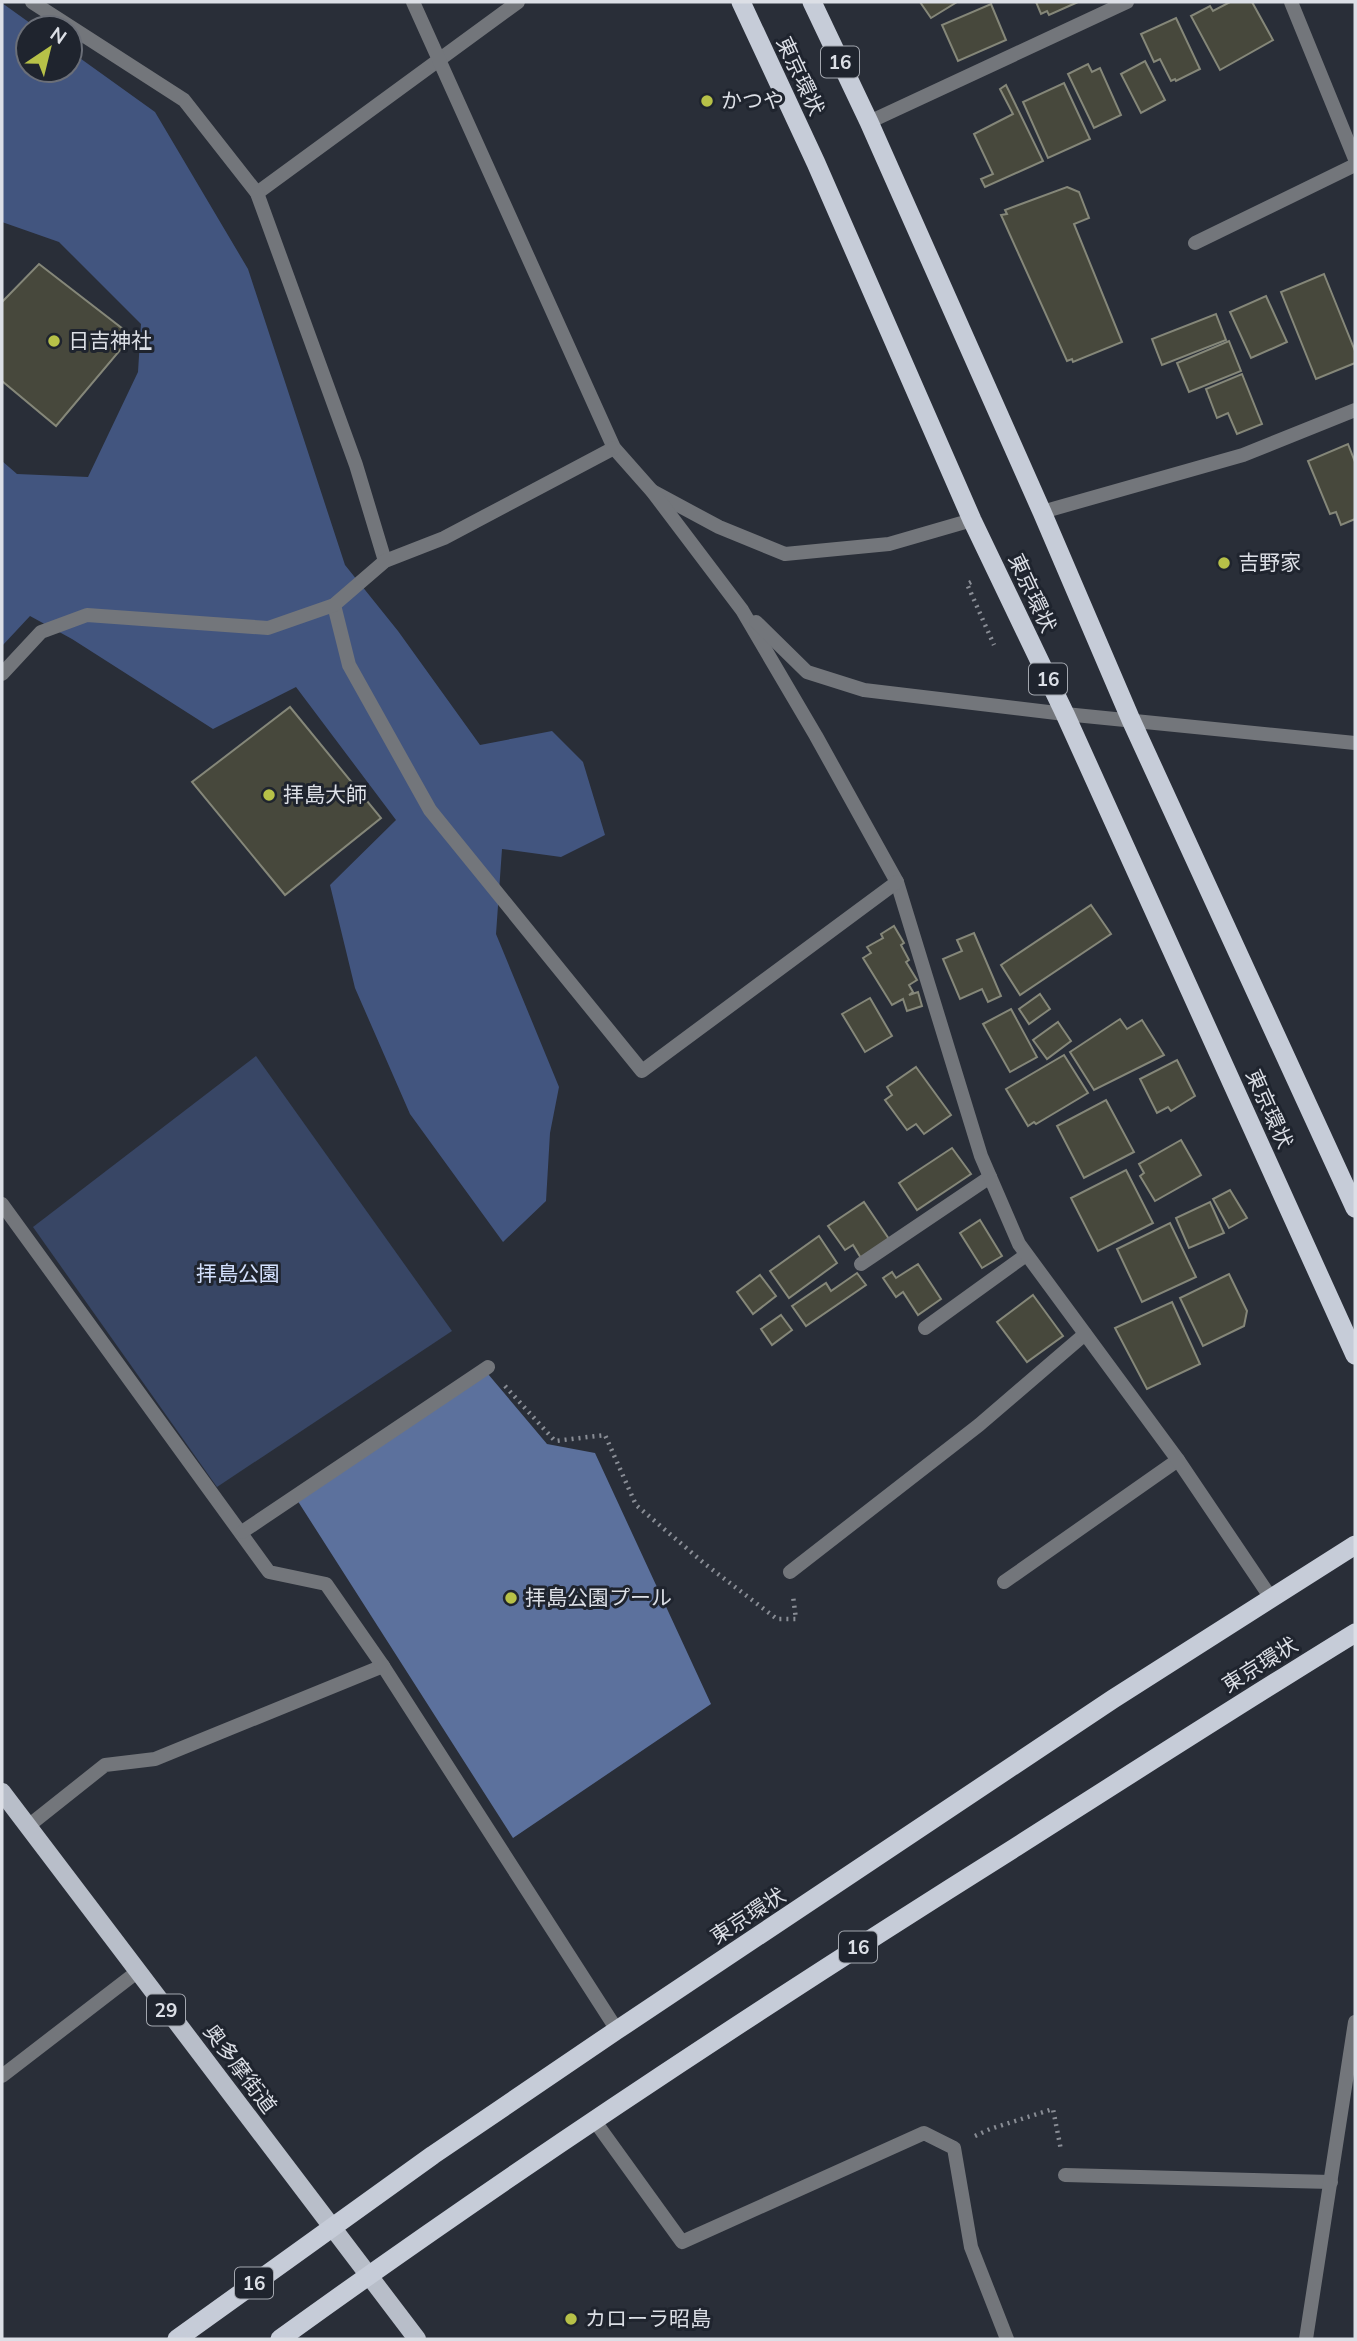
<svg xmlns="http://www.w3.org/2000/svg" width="1357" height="2341" viewBox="0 0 1357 2341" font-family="Mulish,'Noto Sans JP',sans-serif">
	<rect width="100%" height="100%" fill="#292e38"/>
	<polygon fill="#384665" points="256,1056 452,1331 217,1487 33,1227"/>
	<polygon fill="#42557f" points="2,3 37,28 28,28 28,70 70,70 70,51 155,112 248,269 345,565 398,631 480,745 552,731 583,762 605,835 561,857 502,849 496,934 559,1087 550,1133 546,1201 503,1242 410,1114 355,988 330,885 396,820 296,687 213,729 72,639 30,616 2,646 2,461 17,474 88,477 138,372 141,324 59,242 2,222"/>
	<polygon fill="#5c719d" points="488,1374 547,1444 595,1453 711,1704 513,1838 292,1492"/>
	<g fill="#47483c" stroke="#858779" stroke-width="2">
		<polygon points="920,2 957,2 931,18"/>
		<polygon points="1036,2 1078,2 1049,15 1047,11 1041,14"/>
		<polygon points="1230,2 1252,2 1273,40 1220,70 1191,16 1210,6 1213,11"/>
		<polygon points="991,4 1006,40 958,61 942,25"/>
		<polygon points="1176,18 1200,69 1176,81 1175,79 1171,81 1160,59 1154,62 1141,34"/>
		<polygon points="1145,61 1165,100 1141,113 1121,74"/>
		<polygon points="1088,64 1092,72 1100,68 1121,115 1094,128 1068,74"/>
		<polygon points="1064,83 1090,139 1048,158 1023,102"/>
		<polygon points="1006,85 1043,161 985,187 981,179 993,174 974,134 1013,114 1000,89"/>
		<polygon points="1067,187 1079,192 1089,218 1074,224 1122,342 1073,362 1072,359 1067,361 1001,215 1007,214 1005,210"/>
		<polygon points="39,264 132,336 56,426 2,381 2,302"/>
		<polygon points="1324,274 1355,351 1355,363 1316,379 1281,292"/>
		<polygon points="1266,296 1287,342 1251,358 1230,312"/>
		<polygon points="1216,314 1226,340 1162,365 1152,339"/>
		<polygon points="1229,341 1241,371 1189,392 1177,363"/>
		<polygon points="1242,374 1262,424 1237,434 1228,413 1217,418 1206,389"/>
		<polygon points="1348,444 1355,462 1355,519 1341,525 1336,512 1330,514 1308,461"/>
		<polygon points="290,707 381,818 285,895 192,782"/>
		<polygon points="1091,905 1111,934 1020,995 1001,965"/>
		<polygon points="894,926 904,943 901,945 909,960 906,962 917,980 909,985 913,992 909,995 918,992 922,1006 907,1011 903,999 892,1005 863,958 871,953 867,947 883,938 881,934"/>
		<polygon points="974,933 1001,996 988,1002 982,989 960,999 943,959 962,951 957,940"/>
		<polygon points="1040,994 1050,1009 1029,1024 1019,1009"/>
		<polygon points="870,998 892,1036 865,1052 842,1014"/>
		<polygon points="1011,1009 1037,1057 1010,1072 983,1024"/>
		<polygon points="1120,1019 1127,1029 1142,1020 1164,1055 1094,1090 1070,1052"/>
		<polygon points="1058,1022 1071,1041 1047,1059 1033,1040"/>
		<polygon points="1064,1055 1088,1093 1036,1124 1034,1122 1028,1126 1006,1089"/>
		<polygon points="1177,1060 1195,1096 1171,1111 1168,1107 1157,1113 1140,1079"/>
		<polygon points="916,1067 951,1115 924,1134 916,1124 907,1130 885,1100 892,1095 887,1087"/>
		<polygon points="1106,1100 1134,1152 1084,1178 1057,1126"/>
		<polygon points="1181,1140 1201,1175 1155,1201 1140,1176 1144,1173 1139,1164"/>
		<polygon points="952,1148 971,1174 917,1210 899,1183"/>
		<polygon points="1126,1170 1153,1223 1098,1251 1071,1198"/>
		<polygon points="1230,1190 1247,1218 1229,1228 1213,1199"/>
		<polygon points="864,1202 889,1239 861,1258 853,1245 845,1250 828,1226"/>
		<polygon points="1210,1202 1224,1233 1189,1248 1176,1218"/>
		<polygon points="980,1220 1002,1256 982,1268 960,1233"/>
		<polygon points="1170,1223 1196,1277 1142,1302 1117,1249"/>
		<polygon points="819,1236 837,1263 789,1298 770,1271"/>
		<polygon points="918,1264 941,1299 918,1315 903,1292 896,1297 883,1278 892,1272 896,1278"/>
		<polygon points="857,1273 866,1285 806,1326 792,1306 826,1283 831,1291"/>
		<polygon points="1229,1274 1247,1311 1244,1326 1203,1346 1180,1298"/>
		<polygon points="760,1275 776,1296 753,1314 737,1292"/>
		<polygon points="1033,1295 1063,1336 1027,1362 997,1322"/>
		<polygon points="1172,1302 1200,1364 1147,1389 1115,1328"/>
		<polygon points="781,1315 792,1330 772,1345 761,1329"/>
	</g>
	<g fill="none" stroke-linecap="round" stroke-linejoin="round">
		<g stroke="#898d95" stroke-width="4.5" stroke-dasharray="2 5" stroke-linecap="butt">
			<polyline points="971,582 967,584 994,645"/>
			<polyline points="505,1386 555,1441 605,1435 636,1505 705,1564 777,1619 796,1619 793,1596"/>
			<polyline points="975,2136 990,2129 1053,2109 1061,2150"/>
		</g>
		<g stroke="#73767b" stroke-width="14">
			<polyline points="257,193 518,2"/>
			<polyline points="652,491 719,527 785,554 889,544 972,520"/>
			<polyline points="861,1264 990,1177"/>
			<polyline points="925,1328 1026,1255"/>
			<polyline points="790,1572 979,1425 1085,1334"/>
			<polyline points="1004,1582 1178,1460"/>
			<polyline points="27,1827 105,1765 155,1759 383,1666"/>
			<polyline points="2,2076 137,1972"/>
			<polyline points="1065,2175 1331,2182"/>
		</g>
		<g stroke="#73767b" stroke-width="14">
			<polyline points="32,2 184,100 257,193 356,465 385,561"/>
			<polyline points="413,2 614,448 652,491 742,610 816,736 897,882 981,1156 1019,1244 1178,1460 1271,1598"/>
			<polyline points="1291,2 1355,159"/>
			<polyline points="869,122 1127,2"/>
			<polyline points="1195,243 1355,165"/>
			<polyline points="1042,512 1243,455 1355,410"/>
			<polyline points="334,605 349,665 430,810 642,1071 897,882"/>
			<polyline points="756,622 807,672 864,690 1065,714 1355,743"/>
			<polyline points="2,674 41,632 87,615 268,628 334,605 385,561 444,538 614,448"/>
			<polyline points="2,1204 269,1572 326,1584 383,1666 617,2030"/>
			<polyline points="242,1532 488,1367"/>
			<polyline points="594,2120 682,2242 924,2133 954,2148 971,2247 1007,2339"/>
			<polyline points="1306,2339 1355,2022"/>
		</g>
		<polyline stroke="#b8bec9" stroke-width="18" points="2,1792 417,2339"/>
		<g stroke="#c6ccd8" stroke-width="19">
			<polyline points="741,2 816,163 972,520 1065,714 1355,1355"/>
			<polyline points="812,2 869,122 1042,512 1131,720 1355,1208"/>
			<polyline points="177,2339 433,2155 617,2030 1113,1699 1355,1545"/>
			<path d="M 280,2339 C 519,2166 766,2004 1016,1847 C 1129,1775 1241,1703 1355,1633"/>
		</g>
	</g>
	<g fill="#b7c148" stroke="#1f242e" stroke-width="2.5">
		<circle cx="707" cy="101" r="7"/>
		<circle cx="54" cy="341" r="7"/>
		<circle cx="1224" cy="563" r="7"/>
		<circle cx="269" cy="795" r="7"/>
		<circle cx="511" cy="1598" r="7"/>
		<circle cx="571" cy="2319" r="7"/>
	</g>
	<g text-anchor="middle" stroke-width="6" stroke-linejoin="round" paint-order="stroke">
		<g fill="#1f242e" stroke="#a3a7af" stroke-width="2">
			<rect x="821" y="46.5" width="38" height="31" rx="5"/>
			<rect x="1029" y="663.5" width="38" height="31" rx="5"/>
			<rect x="839" y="1931.5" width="38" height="31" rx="5"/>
			<rect x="147" y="1994.5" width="38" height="31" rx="5"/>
			<rect x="235" y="2267.5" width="38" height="31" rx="5"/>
		</g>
		<g font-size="19" font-weight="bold" fill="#dcdfe6">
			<text x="840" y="69">16</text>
			<text x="1048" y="686">16</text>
			<text x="858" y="1954">16</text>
			<text x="166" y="2017">29</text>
			<text x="254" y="2290">16</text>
		</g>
		<g font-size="21" fill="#dcdfe6" stroke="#1f242e">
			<text transform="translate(800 76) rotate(65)" y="7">東京環状</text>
			<text transform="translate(1032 593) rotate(65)" y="7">東京環状</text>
			<text transform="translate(1269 1109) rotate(66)" y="7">東京環状</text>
			<text transform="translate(1260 1665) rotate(-32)" y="7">東京環状</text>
			<text transform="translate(748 1916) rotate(-33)" y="7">東京環状</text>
			<text transform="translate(240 2069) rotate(53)" y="7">奥多摩街道</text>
		</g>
		<g font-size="21" fill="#dcdfe6" stroke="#1f242e" text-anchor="start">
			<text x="721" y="108">かつや</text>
			<text x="68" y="348">日吉神社</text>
			<text x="1238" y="570">吉野家</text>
			<text x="283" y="802">拝島大師</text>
			<text x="525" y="1605">拝島公園プール</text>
			<text x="585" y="2326">カローラ昭島</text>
		</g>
		<g font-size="21" fill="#d4e1fe" stroke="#1f242e">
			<text x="238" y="1281">拝島公園</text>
		</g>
	</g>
	<rect width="1357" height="2341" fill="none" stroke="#dcdfe6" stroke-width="7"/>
	<g transform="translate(49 49) rotate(35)"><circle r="33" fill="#1f242e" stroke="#6b6f78" stroke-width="2"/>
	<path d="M0-5L12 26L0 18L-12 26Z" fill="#b7c148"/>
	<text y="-10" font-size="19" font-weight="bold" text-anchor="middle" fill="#dcdfe6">N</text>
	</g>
</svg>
